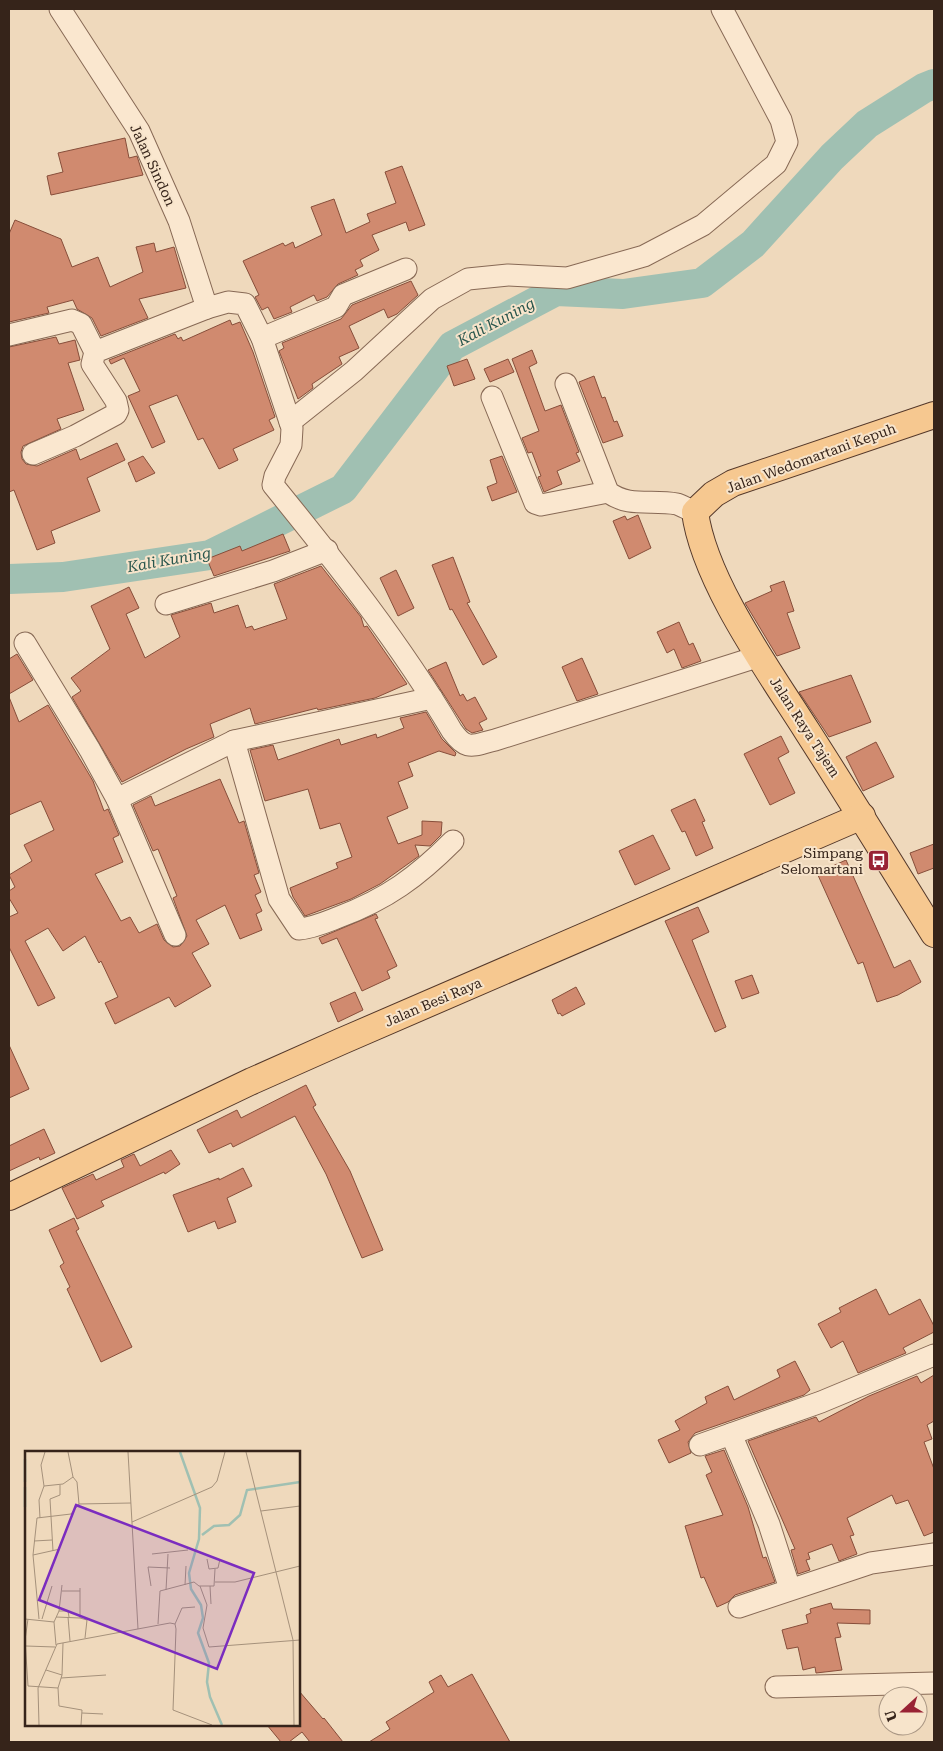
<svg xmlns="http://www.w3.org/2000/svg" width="943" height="1751" viewBox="0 0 943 1751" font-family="'Roboto Serif',serif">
	<rect width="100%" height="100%" fill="#efd9bc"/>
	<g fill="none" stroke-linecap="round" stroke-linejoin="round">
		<polyline stroke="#a0c0b2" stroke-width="30" points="9,579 63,577 210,555 343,489 452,346 556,291 623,294 702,283 753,244 832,157 867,124 924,88 934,84"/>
	</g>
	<g fill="#d08a6f" stroke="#874e3a">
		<polygon points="125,138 129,158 137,156 143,175 51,195 47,176 63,172 58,153"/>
		<polygon points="402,166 425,225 409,231 406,222 372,235 379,250 360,260 363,266 355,270 358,275 338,284 327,297 317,301 314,295 290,307 292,312 274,319 268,307 262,310 255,297 259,295 243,261 283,243 285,246 293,242 295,248 322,235 311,207 334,199 346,233 370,222 367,214 396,203 385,172"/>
		<polygon points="15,220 61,239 72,267 98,257 110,287 143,272 136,247 154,243 156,252 174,247 186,288 139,299 148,318 101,336 92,318 77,309 73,300 47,307 49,313 9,322 9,234"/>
		<polygon points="411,281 418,295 397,314 388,318 384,309 349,326 359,348 339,357 342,364 312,384 313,388 298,399 279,351 284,348 282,343 341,319 352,305"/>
		<polygon points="230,320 232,325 240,322 253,352 275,417 269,420 274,430 233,449 238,460 219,469 203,438 198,440 177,395 149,406 165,442 152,448 128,396 140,391 124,358 111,364 109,360 175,334 178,339 181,337 183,341"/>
		<polygon points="56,337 59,344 75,340 80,360 68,363 84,410 57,419 61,429 23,446 21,452 22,459 26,464 37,466 76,449 80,460 117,443 125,460 87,478 100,511 51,531 55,543 37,550 14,490 9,492 9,347"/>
		<polygon points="532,350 537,363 529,367 545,411 561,405 579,452 576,453 580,461 557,471 562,484 544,492 538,477 541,476 532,452 528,453 522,438 539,431 512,359"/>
		<polygon points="467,359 475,379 454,386 447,366"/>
		<polygon points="508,359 514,372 490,382 484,369"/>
		<polygon points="594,376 602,398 605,397 614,422 617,421 623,436 603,443 579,382"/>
		<polygon points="143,456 155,473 136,482 128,463"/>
		<polygon points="502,456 517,492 492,501 487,487 497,483 490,460"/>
		<polygon points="638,515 651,548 629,559 613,521 625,516 627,520"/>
		<polygon points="283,534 290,551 214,576 207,559 240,546 242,551"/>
		<polygon points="453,557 470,602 467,603 497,657 483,665 452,609 450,610 432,565"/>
		<polygon points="321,566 361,617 364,627 367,626 407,684 375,698 318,710 317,708 255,724 250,708 210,724 214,737 186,749 122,782 72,697 81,691 71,678 110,649 91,606 129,587 139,608 126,614 145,658 180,637 171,615 211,603 214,613 238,605 246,628 252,626 254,630 287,619 274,584"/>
		<polygon points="396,570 414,608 398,616 380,578"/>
		<polygon points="784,581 794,611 787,613 800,648 777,656 745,603 772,591 770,586"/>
		<polygon points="679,622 689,645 693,643 701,661 682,668 674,649 667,653 657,632"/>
		<polygon points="17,654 33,680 9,694 9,659"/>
		<polygon points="582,658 598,694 577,701 562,667"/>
		<polygon points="446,662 460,696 463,694 467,701 475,697 487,719 479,723 483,730 472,733 466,729 428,670"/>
		<polygon points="851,675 871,722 829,737 799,692"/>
		<polygon points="9,697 19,722 48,705 93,781 104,811 108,809 119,835 113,838 123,862 95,874 121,921 130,917 139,933 157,924 164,940 173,947 180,946 187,936 173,898 177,896 158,849 153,851 133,805 151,796 155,806 220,779 239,823 244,821 259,873 254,875 261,892 255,895 262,911 256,914 262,930 240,939 225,905 196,920 209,944 192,953 211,986 175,1007 169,997 115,1024 105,1003 118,997 101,961 99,963 85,936 63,951 48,928 25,941 55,998 38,1006 9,947 9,917 18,913 9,898 9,891 15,887 9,875 32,861 24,845 54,830 41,801 9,815"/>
		<polygon points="426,712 442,739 456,753 455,756 439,751 408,763 413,776 398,782 408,808 387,817 398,844 422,835 422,821 442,822 441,835 430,846 415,845 419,856 380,884 351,899 305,916 293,897 290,888 338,868 336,863 352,857 340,823 320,829 308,789 265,801 250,750 273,745 278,760 339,739 341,745 376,734 377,738 404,728 400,718"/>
		<polygon points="781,736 789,752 778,758 795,793 770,805 744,754"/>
		<polygon points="876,742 894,777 863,791 846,757"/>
		<polygon points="695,799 705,821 702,822 713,848 696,856 685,831 682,832 671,810"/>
		<polygon points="653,835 670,869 635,885 619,851"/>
		<polygon points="934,844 934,868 918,874 910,853"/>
		<polygon points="846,860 894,968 910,960 921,982 898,995 877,1002 863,962 858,964 817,873"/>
		<polygon points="698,907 709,932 692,940 726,1027 715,1032 665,921"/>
		<polygon points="376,914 378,918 375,919 397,966 387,971 390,978 362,991 337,938 322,944 319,938"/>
		<polygon points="752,975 759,993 742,999 735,981"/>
		<polygon points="576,987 585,1004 562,1016 560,1013 558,1014 552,1000"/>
		<polygon points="355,992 363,1010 338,1022 330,1003"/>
		<polygon points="9,1045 29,1089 9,1098"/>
		<polygon points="306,1085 316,1105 313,1107 350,1171 383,1250 362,1258 326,1174 295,1116 233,1147 231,1143 209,1153 197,1130 237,1110 241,1118"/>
		<polygon points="44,1129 55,1153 40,1160 39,1157 9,1171 9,1146"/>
		<polygon points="171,1150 180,1164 165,1174 164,1172 101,1201 104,1206 77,1219 62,1188 93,1174 96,1180 124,1167 121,1160 134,1154 140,1166"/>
		<polygon points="243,1168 252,1186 227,1198 236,1222 218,1229 215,1221 188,1232 173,1195 219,1178 219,1180"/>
		<polygon points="74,1218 79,1229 76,1231 132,1347 101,1362 67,1289 70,1287 60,1266 64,1263 49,1230"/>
		<polygon points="876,1289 889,1315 920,1299 934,1326 934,1332 903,1348 906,1353 858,1373 843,1341 831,1348 818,1324 841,1312 839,1308"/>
		<polygon points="795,1361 810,1390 804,1395 695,1433 688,1442 691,1453 669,1463 658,1440 680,1430 675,1421 707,1403 705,1397 728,1386 734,1400 780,1377 777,1370"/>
		<polygon points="934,1375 934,1421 927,1425 932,1439 924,1442 934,1469 934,1532 924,1536 908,1500 896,1504 892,1495 847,1518 854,1535 850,1536 857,1554 839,1561 832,1544 808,1553 810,1559 806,1560 810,1570 798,1574 791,1550 795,1549 748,1441 816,1417 819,1422 869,1396 917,1376 921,1383"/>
		<polygon points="724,1450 748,1507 763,1558 766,1557 775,1582 735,1595 728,1602 717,1607 704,1577 701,1578 685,1526 723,1515 706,1475 712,1472 705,1456"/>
		<polygon points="831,1603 833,1609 870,1610 870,1624 837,1623 841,1637 835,1638 842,1670 816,1673 815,1667 803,1670 798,1647 787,1649 782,1630 808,1623 806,1615 811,1613 810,1609"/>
		<polygon points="472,1674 510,1742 369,1742 390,1729 386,1722 434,1692 429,1682 441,1675 448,1687"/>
		<polygon points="299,1691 323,1719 324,1718 343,1742 310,1742 302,1732 289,1742 281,1742 267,1725 299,1725"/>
	</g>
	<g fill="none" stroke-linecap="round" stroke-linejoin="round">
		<defs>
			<g id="minor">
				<polyline points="60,9 139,131 179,221 207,308"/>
				<polyline points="9,335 72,320 81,324 95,352"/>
				<polyline points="262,338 336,307 343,295 406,269"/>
				<path d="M 566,384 L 608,492 C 629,508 652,499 677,504 C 683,506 689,510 695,512"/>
				<polyline points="492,397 535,503 541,505 608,492"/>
				<polyline points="290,422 354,371 432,299 468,279 508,275 567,278 644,256 703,225 776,164 787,142 781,120 722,9"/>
				<path d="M 33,454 L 75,436 L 116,414 L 118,410 L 116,401 L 92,364 L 95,352 L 207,308 L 228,302 L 245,304 L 262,338 L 292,428 L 291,445 L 275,476 L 273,485 C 337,564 400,643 452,731 C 467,752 473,745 495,740 L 760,656"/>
				<polyline points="166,604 273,571 327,550"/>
				<polyline points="25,643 90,750 117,799 175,935"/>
				<path d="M 234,741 L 279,899 L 299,929 C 313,928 326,922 339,917 C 387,899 417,877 453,841"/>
				<polyline points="117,799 234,741 432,698"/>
				<polyline points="731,1434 769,1524 790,1589"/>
				<polyline points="700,1445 821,1402 934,1355"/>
				<polyline points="739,1607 871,1563 934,1554"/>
				<polyline points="776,1687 934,1683"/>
			</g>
			<g id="major">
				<path d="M 934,415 L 733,483 L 714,494 L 695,512 C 704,581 769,671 807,731 C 850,798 892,866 934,934"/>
				<polyline points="9,1197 252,1081 342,1041 862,816"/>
			</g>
		</defs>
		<use href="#minor" stroke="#876955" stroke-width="23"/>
		<use href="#major" stroke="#54382a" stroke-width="28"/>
		<use href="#minor" stroke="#fae7cf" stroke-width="21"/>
		<use href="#major" stroke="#f6c890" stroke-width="26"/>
	</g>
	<defs>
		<symbol id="bus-square" viewBox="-11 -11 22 22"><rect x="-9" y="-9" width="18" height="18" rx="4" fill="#992234" stroke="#f7e4cb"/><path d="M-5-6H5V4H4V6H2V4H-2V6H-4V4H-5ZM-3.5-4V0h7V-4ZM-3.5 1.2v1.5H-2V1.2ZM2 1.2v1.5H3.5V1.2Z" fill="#fff"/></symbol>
	</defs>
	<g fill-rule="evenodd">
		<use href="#bus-square" x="866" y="848" width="25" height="25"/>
	</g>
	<g text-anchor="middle" stroke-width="4" stroke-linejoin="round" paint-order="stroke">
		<g font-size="14" fill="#36241a" stroke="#f7e4cb">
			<text transform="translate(153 165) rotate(65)" y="5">Jalan Sindon</text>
			<text transform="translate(811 458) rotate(-20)" y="5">Jalan Wedomartani Kepuh</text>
			<text transform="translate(805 727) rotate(57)" y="5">Jalan Raya Tajem</text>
			<text transform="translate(433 1002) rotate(-23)" y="5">Jalan Besi Raya</text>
		</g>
		<g font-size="14" fill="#36241a" stroke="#f7e4cb" text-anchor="end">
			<text x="863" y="858">Simpang<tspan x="863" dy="16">Selomartani</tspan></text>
		</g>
		<g font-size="15" font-style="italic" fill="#29564d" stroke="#f7e4cb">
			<text transform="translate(496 322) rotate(-28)" y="5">Kali Kuning</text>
			<text transform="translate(169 560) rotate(-10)" y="5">Kali Kuning</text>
		</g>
	</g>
	<g transform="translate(25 1451)">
		<rect width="275" height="275" fill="#efd9bc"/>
		<path fill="none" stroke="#a0c0b2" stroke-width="2.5" d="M 155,1 L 175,57 L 174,88 L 164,122 L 166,138 L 176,154 L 178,167 L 173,182 L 184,212 L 182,231 L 185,246 L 197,274M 0,8 L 0,31M 0,36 L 0,56M 177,84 L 189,75 L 204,74 L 215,64 L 222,39 L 275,31"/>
		<path fill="none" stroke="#a5917b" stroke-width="1" d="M 103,1 L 113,178M 221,1 L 268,189 L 269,274M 48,26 L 52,31 L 54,53M 19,35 L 16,14 L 20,1M 236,60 L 275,55M 15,67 L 14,49 L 19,35 L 38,33 L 48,26 L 43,1M 107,71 L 187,36 L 192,30 L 200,1M 9,90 L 27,89M 28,100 L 25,48 L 35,44 L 35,34M 127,103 L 163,99M 8,104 L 12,67 L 46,63 L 54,53 L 106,52M 182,108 L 184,118 L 193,117 L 195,108M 190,131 L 210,131 L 275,115M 160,134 L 161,115M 126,135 L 123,116 L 145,117M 175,135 L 182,154 L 178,177 L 184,196 L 275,189M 185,135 L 186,153M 141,139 L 143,103M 37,140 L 55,140M 34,160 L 37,134M 31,166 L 55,167 L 55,137M 43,166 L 45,190M 55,167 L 62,169 L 60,187M 0,168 L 29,171 L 31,194M 3,168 L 0,189 L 3,235 L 33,237 L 37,224 L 38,192M 14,168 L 8,104 L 35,98M 17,168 L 27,135M 29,171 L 34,160 L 43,160 L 44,166M 133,173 L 135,140 L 169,131 L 174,135 L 189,135 L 190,118M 150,173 L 157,157 L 170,156M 1,195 L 30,196M 21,219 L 37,224M 36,227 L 81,224M 33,237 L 34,255 L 57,259 L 56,274M 57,262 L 78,263M 14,274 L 13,237 L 32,193 L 145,172 L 150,173 L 151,178 L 148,259 L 187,274"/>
		<path fill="#7b2cbf" fill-opacity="0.15" stroke="#7b2cbf" stroke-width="2.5" d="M 51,54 L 229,122 L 192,218 L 14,149 Z"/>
		<rect width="275" height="275" fill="none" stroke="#36241a" stroke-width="2.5"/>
	</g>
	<rect width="943" height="1751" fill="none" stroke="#36241a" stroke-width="20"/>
	<g transform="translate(903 1711) rotate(249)"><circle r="24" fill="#f7e4cb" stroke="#aa9784"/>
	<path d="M0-4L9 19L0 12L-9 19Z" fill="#992234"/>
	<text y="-8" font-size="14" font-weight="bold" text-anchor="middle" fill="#36241a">U</text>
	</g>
</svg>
